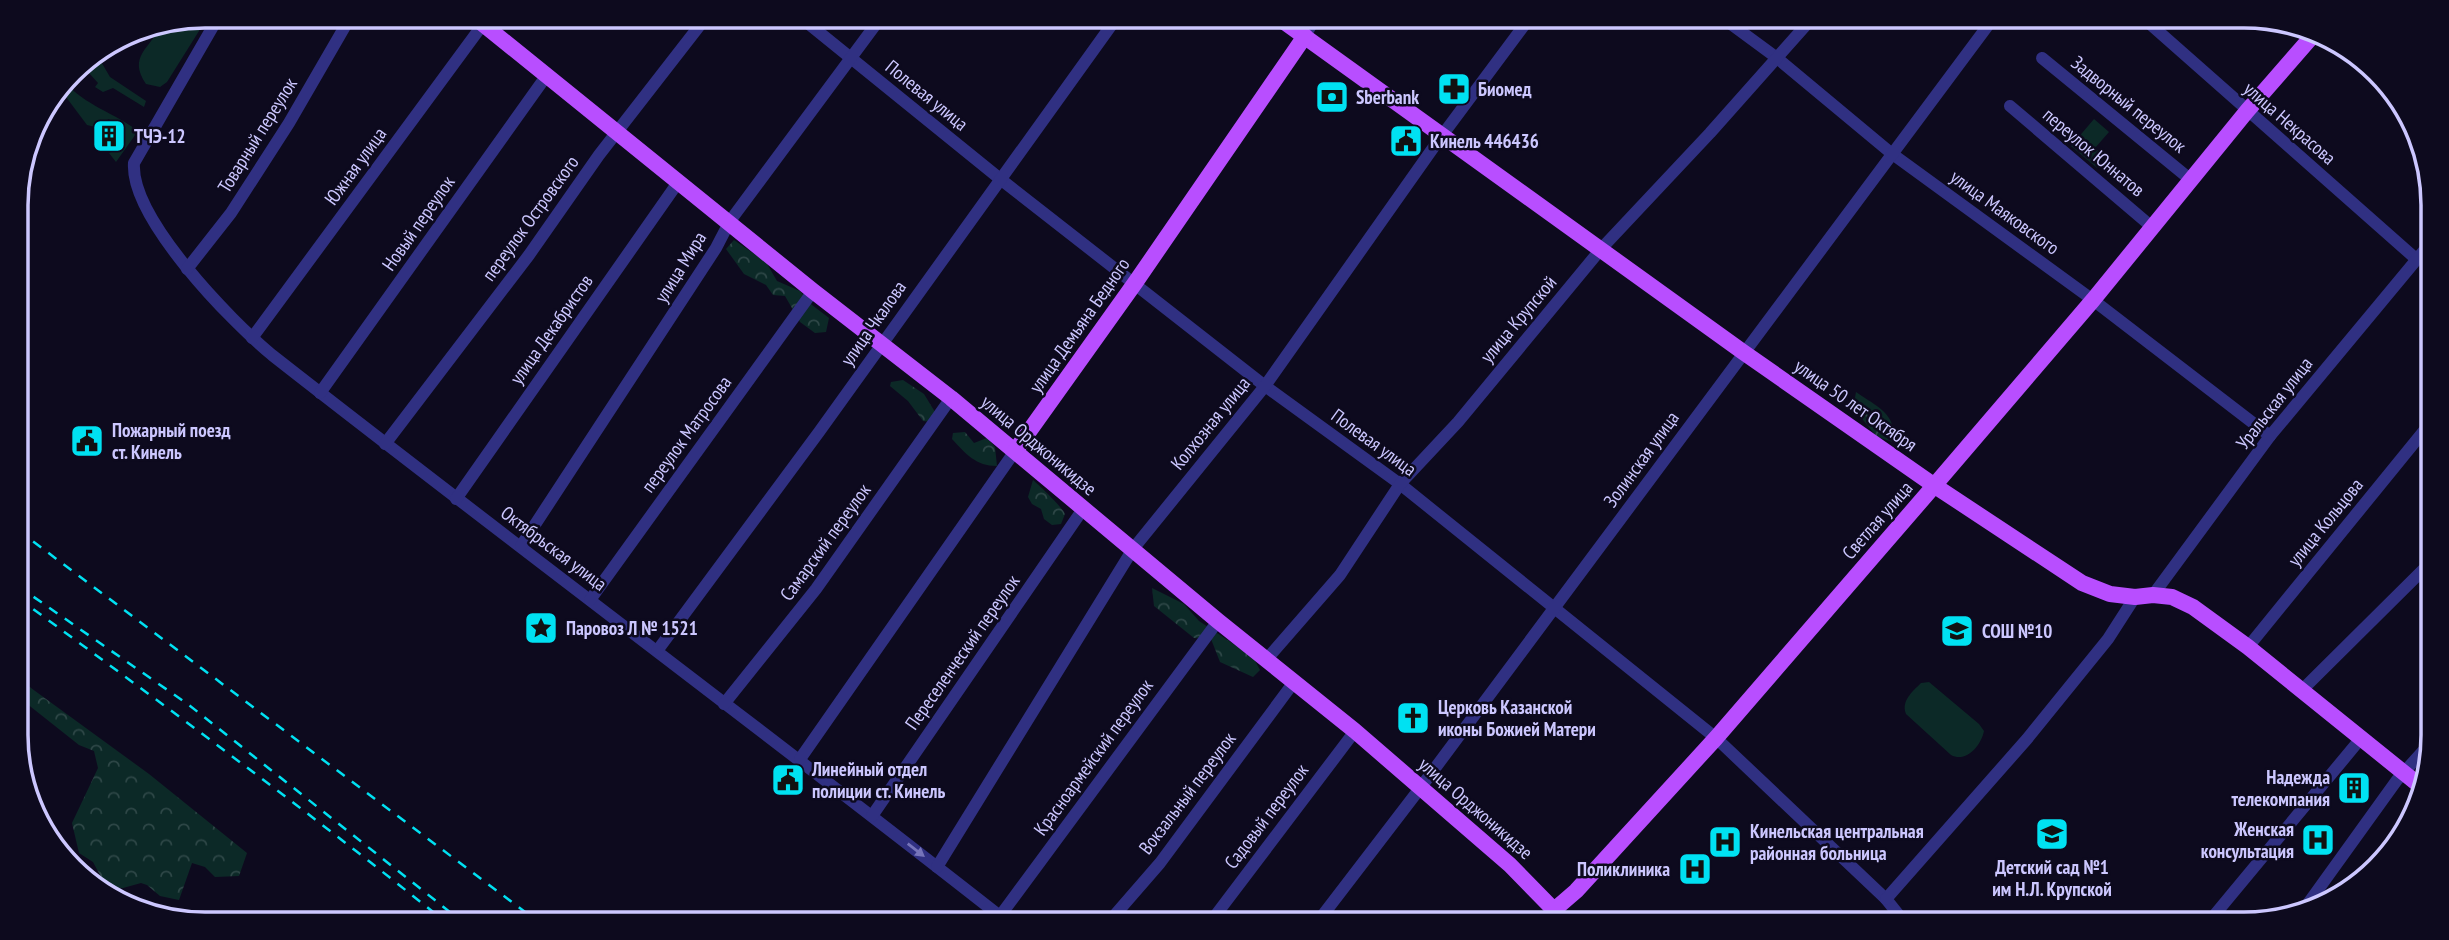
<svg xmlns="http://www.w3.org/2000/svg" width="2449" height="940" viewBox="0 0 2449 940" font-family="'PT Sans Narrow',sans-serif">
	<defs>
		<pattern id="forest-crowns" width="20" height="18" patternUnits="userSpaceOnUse" patternTransform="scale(1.75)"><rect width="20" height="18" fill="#0c2927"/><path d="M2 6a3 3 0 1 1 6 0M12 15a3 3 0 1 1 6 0" fill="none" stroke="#2e4747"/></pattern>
	</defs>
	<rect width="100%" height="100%" fill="#0d0a1e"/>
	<g fill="#0c2927">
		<path d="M 204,16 L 199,31 L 167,82 L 160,87 L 146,84 C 127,56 151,48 162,24 Z"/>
		<polygon points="96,53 110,77 146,101 144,107 113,88 103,92 95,87 98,83 80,63"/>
		<path d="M 65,82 C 84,105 115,113 138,131 L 116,162 L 109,153 L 123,146 L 109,119 L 95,127 L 87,125 L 60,89 Z"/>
		<polygon points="2094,119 2109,132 2095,148 2105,157 2097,168 2071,146"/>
		<path d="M 1929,682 L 1979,724 L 1984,731 C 1981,746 1966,763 1951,755 L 1906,714 C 1901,701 1912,692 1921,683 Z"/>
	</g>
	<g fill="url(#forest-crowns)">
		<polygon points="734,240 766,262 777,281 800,291 812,305 829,318 826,332 815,333 800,322 785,296 773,295 766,285 744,274 726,249"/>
		<polygon points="903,380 924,394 935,412 931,422 923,421 908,401 890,386 891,382"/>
		<path d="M 1856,392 C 1877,407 1897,413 1893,442 L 1877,437 L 1859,415 L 1854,404 Z"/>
		<path d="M 965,432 L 974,443 L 987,438 L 995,447 L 997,466 C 976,466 966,454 952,439 L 953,433 Z"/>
		<path d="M 1033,480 C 1040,486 1062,507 1065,514 L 1061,524 L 1052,525 L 1044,519 L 1041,509 L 1032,504 L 1028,497 Z"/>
		<polygon points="1152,588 1184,604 1199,621 1253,657 1260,670 1253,677 1220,662 1211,639 1194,638 1154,606"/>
		<polygon points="20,680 149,774 247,853 239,876 215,877 205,867 192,863 179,900 160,896 147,885 141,883 123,888 113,888 101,877 93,862 79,853 72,823 98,768 94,751 79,745 26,703 19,693"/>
	</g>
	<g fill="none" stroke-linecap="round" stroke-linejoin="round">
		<g stroke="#303082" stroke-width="12">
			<path d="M 219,16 L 134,163 C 130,218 231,321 272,355 C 517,547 766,732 1010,924"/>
			<polyline points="799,16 999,178 1265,386 1400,484 1716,738 1886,899 1906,924"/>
			<polyline points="1720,16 1777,58 1891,153 2093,300 2270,436"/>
			<polyline points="2141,16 2415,258"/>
			<polyline points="1305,36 1316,16"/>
			<polyline points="2042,58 2191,180"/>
			<polyline points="2010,106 2152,227"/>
			<polyline points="187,269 231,213 289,123 351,16"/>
			<polyline points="252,338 489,16"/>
			<polyline points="320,393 547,75"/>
			<polyline points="385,444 529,255 599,155 707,16"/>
			<polyline points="456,499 679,181"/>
			<polyline points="521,546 716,248 730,221 882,16"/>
			<polyline points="2153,595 2270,436 2432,241"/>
			<polyline points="590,600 813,291"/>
			<polyline points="2248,647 2432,421"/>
			<polyline points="657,651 819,432 1118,16"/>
			<polyline points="1266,660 1340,575 1400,484 1458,422 1601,249 1710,133 1814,16"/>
			<polyline points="2302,690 2433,560"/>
			<polyline points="724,704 816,589 951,398"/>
			<polyline points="800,759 1015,451"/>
			<polyline points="872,816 1083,509"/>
			<polyline points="937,867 1133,549 1265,386 1438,141 1531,16"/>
			<polyline points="1886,899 2027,739 2108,639 2135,597"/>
			<polyline points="2307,905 2397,780 2433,740"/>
			<polyline points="1000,916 1218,621"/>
			<polyline points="1107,924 1160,863 1294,682"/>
			<polyline points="1209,924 1355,731"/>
			<polyline points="1316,924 1421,787 1995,16"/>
			<polyline points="1537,924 1554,910 1562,924"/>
			<polyline points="2207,924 2362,737"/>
		</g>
		<g stroke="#b84eff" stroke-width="16">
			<polyline points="473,16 813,291 951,398 1218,621 1355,731 1510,865 1554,910 1576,891 1716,738 1927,494 2093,300 2247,111 2315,33"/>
			<polyline points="1276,16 1743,352 1935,486 2082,583 2110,594 2135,597 2153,595 2172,597 2193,607 2248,647 2424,789"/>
			<polyline points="1015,451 1135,283 1305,36"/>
		</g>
		<g stroke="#00e1f2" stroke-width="2.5" stroke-dasharray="10 9" stroke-linecap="butt">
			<polyline points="18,530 541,924"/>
			<polyline points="18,586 189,705 465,924"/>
			<path d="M 18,598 C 163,704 308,811 448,924"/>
		</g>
	</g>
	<defs><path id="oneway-solid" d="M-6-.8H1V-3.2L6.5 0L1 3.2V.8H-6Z" transform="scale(1.75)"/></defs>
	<use fill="#7674ba" href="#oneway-solid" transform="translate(916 850) rotate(38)"/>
	<defs>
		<symbol id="pharmacy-square" viewBox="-11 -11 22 22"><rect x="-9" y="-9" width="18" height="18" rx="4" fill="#00e1f2" stroke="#0d0a1e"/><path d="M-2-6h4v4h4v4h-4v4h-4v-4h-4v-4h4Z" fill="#111"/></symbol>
		<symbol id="bank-square" viewBox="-11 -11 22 22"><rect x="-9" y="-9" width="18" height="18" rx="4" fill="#00e1f2" stroke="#0d0a1e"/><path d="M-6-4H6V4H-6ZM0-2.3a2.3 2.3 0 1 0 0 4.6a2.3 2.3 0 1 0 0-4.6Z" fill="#111"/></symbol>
		<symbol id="building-square" viewBox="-11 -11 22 22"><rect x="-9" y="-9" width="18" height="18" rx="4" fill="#00e1f2" stroke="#0d0a1e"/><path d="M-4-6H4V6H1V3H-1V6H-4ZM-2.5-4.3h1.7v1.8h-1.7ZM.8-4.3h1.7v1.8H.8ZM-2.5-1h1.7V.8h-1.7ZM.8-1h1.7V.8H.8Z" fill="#111"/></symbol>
		<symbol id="civic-square" viewBox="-11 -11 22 22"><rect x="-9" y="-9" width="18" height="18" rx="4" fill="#00e1f2" stroke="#0d0a1e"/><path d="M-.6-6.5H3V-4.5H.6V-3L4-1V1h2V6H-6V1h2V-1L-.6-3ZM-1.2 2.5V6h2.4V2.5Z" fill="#111"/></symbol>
		<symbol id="sight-square" viewBox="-11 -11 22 22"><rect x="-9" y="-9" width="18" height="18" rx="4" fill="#00e1f2" stroke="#0d0a1e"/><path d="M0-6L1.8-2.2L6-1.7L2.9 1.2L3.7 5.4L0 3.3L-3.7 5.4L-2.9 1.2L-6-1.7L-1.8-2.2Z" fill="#111"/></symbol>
		<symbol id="school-square" viewBox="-11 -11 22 22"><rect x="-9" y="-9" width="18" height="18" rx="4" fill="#00e1f2" stroke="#0d0a1e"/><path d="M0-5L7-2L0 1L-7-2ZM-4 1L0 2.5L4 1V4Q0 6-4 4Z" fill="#111"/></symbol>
		<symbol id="church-square" viewBox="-11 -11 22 22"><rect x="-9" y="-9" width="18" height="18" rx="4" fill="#00e1f2" stroke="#0d0a1e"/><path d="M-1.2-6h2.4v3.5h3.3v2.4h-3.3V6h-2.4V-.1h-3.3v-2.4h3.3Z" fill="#111"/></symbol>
		<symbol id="hospital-square" viewBox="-11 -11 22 22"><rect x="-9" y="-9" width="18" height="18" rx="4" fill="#00e1f2" stroke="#0d0a1e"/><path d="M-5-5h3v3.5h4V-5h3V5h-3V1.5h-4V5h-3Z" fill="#111"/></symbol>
	</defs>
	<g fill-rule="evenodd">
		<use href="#pharmacy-square" x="1435" y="70" width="38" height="38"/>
		<use href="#bank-square" x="1313" y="78" width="38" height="38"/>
		<use href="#building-square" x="90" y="117" width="38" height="38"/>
		<use href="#civic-square" x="1387" y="122" width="38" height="38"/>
		<use href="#civic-square" x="68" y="422" width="38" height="38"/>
		<use href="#sight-square" x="522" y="609" width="38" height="38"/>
		<use href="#school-square" x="1938" y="612" width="38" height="38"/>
		<use href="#church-square" x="1394" y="699" width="38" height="38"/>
		<use href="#civic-square" x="769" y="761" width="38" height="38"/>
		<use href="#building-square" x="2335" y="769" width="38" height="38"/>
		<use href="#school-square" x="2033" y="815" width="38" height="38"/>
		<use href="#hospital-square" x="2299" y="821" width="38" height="38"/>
		<use href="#hospital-square" x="1706" y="823" width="38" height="38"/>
		<use href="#hospital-square" x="1676" y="850" width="38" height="38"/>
	</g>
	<g text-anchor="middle" stroke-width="5" stroke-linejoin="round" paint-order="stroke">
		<g font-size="19" font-weight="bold" fill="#ccc7ff" stroke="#0d0a1e" text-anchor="start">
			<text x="1478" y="96">Биомед</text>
			<text x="1356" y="104">Sberbank</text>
			<text x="134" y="143">ТЧЭ-12</text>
			<text x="1430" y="148">Кинель 446436</text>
			<text x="112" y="437">Пожарный поезд<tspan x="112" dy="22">ст. Кинель</tspan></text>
			<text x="566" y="635">Паровоз Л № 1521</text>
			<text x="1982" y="638">СОШ №10</text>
			<text x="1438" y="714">Церковь Казанской<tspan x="1438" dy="22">иконы Божией Матери</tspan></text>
			<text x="812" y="776">Линейный отдел<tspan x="812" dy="22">полиции ст. Кинель</tspan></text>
			<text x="2330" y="784" text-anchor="end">Надежда<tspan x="2330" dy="22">телекомпания</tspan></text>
			<text x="2294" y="836" text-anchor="end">Женская<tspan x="2294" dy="22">консультация</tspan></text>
			<text x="1750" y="838">Кинельская центральная<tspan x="1750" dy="22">районная больница</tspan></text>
			<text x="2052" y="874" text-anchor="middle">Детский сад №1<tspan x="2052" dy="22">им Н.Л. Крупской</tspan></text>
			<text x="1670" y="876" text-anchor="end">Поликлиника</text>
		</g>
		<g font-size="19" fill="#ccc7ff" stroke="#0d0a1e">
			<text transform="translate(927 95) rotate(39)" y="7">Полевая улица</text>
			<text transform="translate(2129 104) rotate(39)" y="7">Задворный переулок</text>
			<text transform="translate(2290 123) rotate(41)" y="7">улица Некрасова</text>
			<text transform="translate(257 135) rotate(-58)" y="7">Товарный переулок</text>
			<text transform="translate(2094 152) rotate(40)" y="7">переулок Юннатов</text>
			<text transform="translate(355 166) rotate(-54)" y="7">Южная улица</text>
			<text transform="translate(2005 212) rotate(36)" y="7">улица Маяковского</text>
			<text transform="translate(530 218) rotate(-54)" y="7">переулок Островского</text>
			<text transform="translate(418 223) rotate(-55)" y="7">Новый переулок</text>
			<text transform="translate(680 267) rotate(-58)" y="7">улица Мира</text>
			<text transform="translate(1518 319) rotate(-50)" y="7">улица Крупской</text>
			<text transform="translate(873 323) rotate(-55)" y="7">улица Чкалова</text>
			<text transform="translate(1079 325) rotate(-55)" y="7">улица Демьяна Бедного</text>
			<text transform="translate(551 329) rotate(-55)" y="7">улица Декабристов</text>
			<text transform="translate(2274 403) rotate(-52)" y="7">Уральская улица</text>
			<text transform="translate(1856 405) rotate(35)" y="7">улица 50 лет Октября</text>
			<text transform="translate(1210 423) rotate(-51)" y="7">Колхозная улица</text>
			<text transform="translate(686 434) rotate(-54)" y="7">переулок Матросова</text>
			<text transform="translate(1374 442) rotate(36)" y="7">Полевая улица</text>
			<text transform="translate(1039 445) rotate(40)" y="7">улица Орджоникидзе</text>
			<text transform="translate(1641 459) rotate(-54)" y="7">Золинская улица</text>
			<text transform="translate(1877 520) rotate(-49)" y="7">Светлая улица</text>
			<text transform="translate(2325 522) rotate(-51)" y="7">улица Кольцова</text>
			<text transform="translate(825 542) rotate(-54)" y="7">Самарский переулок</text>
			<text transform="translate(554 548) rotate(37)" y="7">Октябрьская улица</text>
			<text transform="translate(962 652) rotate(-55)" y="7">Переселенческий переулок</text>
			<text transform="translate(1093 757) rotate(-54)" y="7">Красноармейский переулок</text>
			<text transform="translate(1187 793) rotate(-53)" y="7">Вокзальный переулок</text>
			<text transform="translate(1476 808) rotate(41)" y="7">улица Орджоникидзе</text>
			<text transform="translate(1266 816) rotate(-53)" y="7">Садовый переулок</text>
		</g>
	</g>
	<path d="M0 0H2449V940H0ZM205 28H2244A177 177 0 0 1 2421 205V735A177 177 0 0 1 2244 912H205A177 177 0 0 1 28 735V205A177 177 0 0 1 205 28Z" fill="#0d0a1e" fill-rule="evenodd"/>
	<path fill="none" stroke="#ccc7ff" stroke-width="3.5" d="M205 28H2244A177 177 0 0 1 2421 205V735A177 177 0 0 1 2244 912H205A177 177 0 0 1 28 735V205A177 177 0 0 1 205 28Z"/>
</svg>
